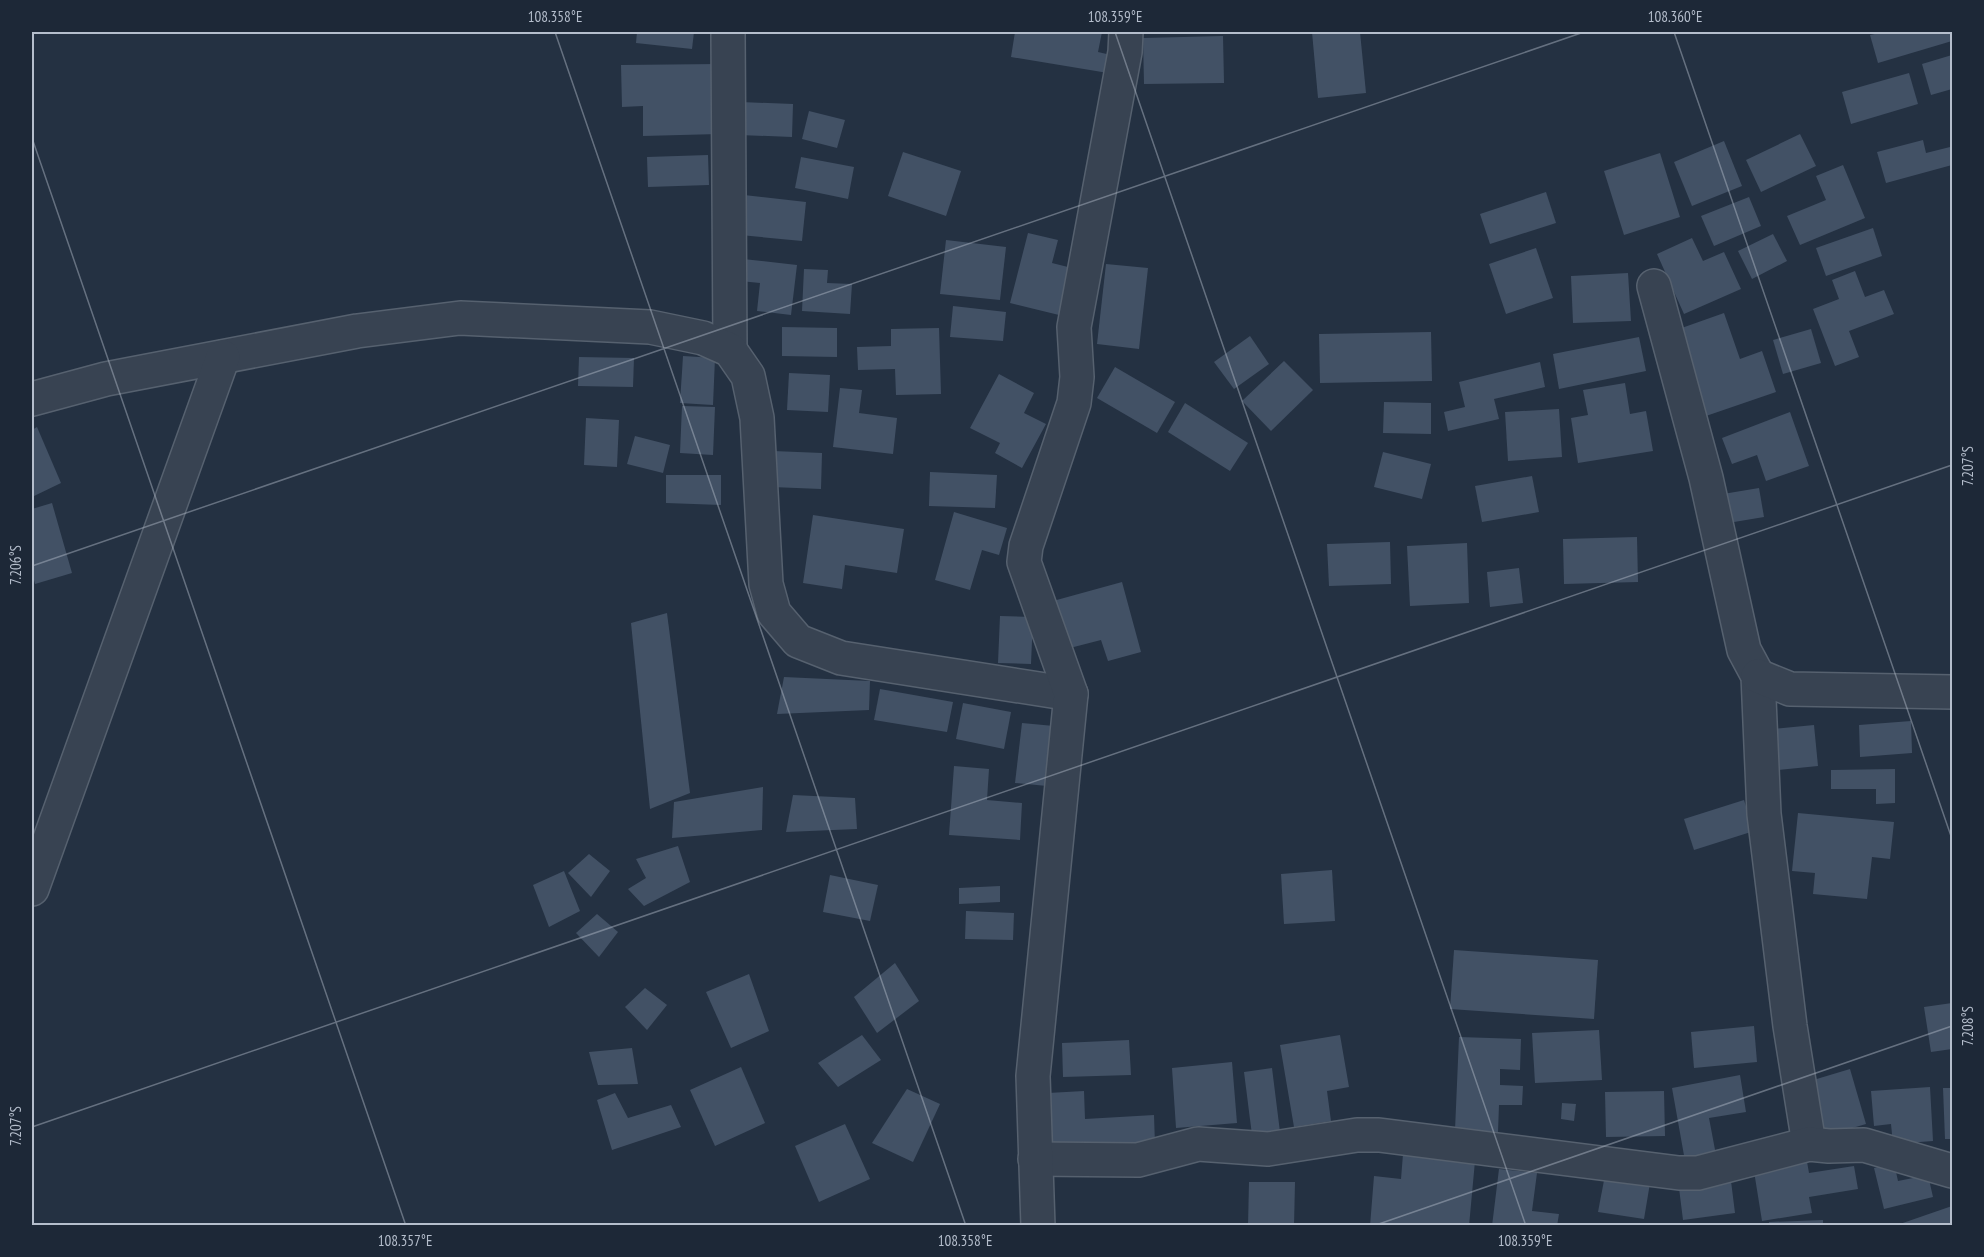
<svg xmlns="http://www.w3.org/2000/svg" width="1984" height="1257" viewBox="0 0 1984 1257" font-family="'PT Sans Narrow',sans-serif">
	<rect width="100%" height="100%" fill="#243142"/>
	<g fill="#425165">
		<polygon points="637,32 694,32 692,49 636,43"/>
		<polygon points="1015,32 1102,32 1098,52 1111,55 1108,73 1011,57"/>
		<polygon points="1312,32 1360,32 1366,93 1318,98"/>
		<polygon points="1884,32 1952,32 1952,41 1878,63 1870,35"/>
		<polygon points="1223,36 1224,83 1144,84 1143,38"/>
		<polygon points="1952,55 1952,89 1931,95 1922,64"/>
		<polygon points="718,64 719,134 643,136 643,106 622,107 621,65"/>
		<polygon points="1909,73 1918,104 1851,124 1842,92"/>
		<polygon points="741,102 793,104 792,137 739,135"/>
		<polygon points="809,111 845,120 837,148 802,139"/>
		<polygon points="1800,134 1816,166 1761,192 1746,160"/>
		<polygon points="1923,140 1926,153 1950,147 1952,165 1886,183 1877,152"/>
		<polygon points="1724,141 1742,186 1692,206 1674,162"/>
		<polygon points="903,152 961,171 946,216 888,196"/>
		<polygon points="1660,153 1680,217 1624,235 1604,171"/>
		<polygon points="708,155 709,185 648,187 647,157"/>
		<polygon points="801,157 854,167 848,199 795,188"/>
		<polygon points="1843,165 1865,218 1800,245 1787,216 1826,200 1816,176"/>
		<polygon points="1546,192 1556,223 1490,244 1480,214"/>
		<polygon points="744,195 806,202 802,241 740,235"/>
		<polygon points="1749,197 1761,226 1714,246 1701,216"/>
		<polygon points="1873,228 1882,256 1826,276 1816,248"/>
		<polygon points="1028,233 1058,240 1052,263 1072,268 1059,315 1010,303"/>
		<polygon points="1773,234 1787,261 1752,279 1738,251"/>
		<polygon points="1692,238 1703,261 1724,252 1741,289 1684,314 1657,254"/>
		<polygon points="946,240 1006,247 1000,300 940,294"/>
		<polygon points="1536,248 1553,298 1506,314 1489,264"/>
		<polygon points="743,259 797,265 791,315 757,311 760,283 740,281"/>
		<polygon points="1106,264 1148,268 1139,349 1097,344"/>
		<polygon points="804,269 828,270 827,283 852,284 850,314 802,311"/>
		<polygon points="1855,271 1865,297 1884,290 1894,314 1849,331 1859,357 1835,366 1813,309 1839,299 1832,280"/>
		<polygon points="1628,273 1631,321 1573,323 1571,276"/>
		<polygon points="953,306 1006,312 1003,341 950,337"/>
		<polygon points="1724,313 1740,359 1762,351 1776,392 1706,416 1676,330"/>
		<polygon points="782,327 837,328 837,357 782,356"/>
		<polygon points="939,328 941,394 896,395 895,369 858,370 857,347 891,346 891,329"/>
		<polygon points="1811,329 1821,363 1783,374 1773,340"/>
		<polygon points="1431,332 1432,381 1320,383 1319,334"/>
		<polygon points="1250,336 1269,364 1234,389 1214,362"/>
		<polygon points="1639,337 1646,371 1559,389 1553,354"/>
		<polygon points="683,356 715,358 713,405 680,403"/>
		<polygon points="579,357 634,358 633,387 578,386"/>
		<polygon points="1284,361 1313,390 1271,431 1242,401"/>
		<polygon points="1540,362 1545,387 1494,399 1499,419 1448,431 1444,412 1465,407 1459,382"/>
		<polygon points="1115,367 1175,402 1157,433 1097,398"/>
		<polygon points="789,373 830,375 828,412 787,410"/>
		<polygon points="999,374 1034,393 1024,413 1046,424 1022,468 995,453 1000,443 970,428"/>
		<polygon points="1625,383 1630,414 1646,411 1653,451 1578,463 1571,418 1588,415 1583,390"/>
		<polygon points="840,388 862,390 859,413 897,418 893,454 833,447"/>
		<polygon points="1384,402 1431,403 1431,434 1383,433"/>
		<polygon points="1185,403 1248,443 1230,471 1168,432"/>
		<polygon points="682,406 715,407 713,455 680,453"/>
		<polygon points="1559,409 1562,457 1508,461 1505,412"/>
		<polygon points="1790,412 1809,466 1766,481 1757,455 1732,464 1722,438"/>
		<polygon points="586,418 619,420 617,467 584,465"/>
		<polygon points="37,427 61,483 32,497 32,430"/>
		<polygon points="635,436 670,445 663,473 627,464"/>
		<polygon points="773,451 822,453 821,489 772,487"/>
		<polygon points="1383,452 1431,464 1422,499 1374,487"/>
		<polygon points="930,472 997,475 995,508 929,506"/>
		<polygon points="666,475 721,475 721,505 666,503"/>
		<polygon points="1532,476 1539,512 1482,522 1475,486"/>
		<polygon points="1759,488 1764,517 1728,523 1723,494"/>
		<polygon points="52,503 72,573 35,584 32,572 32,509"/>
		<polygon points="954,512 1007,528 999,555 982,550 970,590 935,580"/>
		<polygon points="813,515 904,529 897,573 845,565 842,589 803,583"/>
		<polygon points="1637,537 1638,582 1564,584 1563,539"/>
		<polygon points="1390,542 1391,584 1329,586 1327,544"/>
		<polygon points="1467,543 1469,603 1410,606 1407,546"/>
		<polygon points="1519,568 1523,603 1490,607 1487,572"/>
		<polygon points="1122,582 1141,652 1108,661 1101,640 1066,649 1053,601"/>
		<polygon points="667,613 690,793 650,809 631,623"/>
		<polygon points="1000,616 1033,617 1031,664 998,663"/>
		<polygon points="784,677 870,681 869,710 777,714"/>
		<polygon points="880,689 953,702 947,732 874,720"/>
		<polygon points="963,703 1011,712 1004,749 956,739"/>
		<polygon points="1911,721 1912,753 1860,757 1859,725"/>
		<polygon points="1022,723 1054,726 1047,786 1015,783"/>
		<polygon points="1814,725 1818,766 1777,770 1773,729"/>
		<polygon points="954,766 989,769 987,800 1022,803 1020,840 949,835"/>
		<polygon points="1895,769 1895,803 1876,804 1876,789 1831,789 1831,770"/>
		<polygon points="763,787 762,830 672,838 674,802"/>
		<polygon points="793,795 855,798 857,829 786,832"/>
		<polygon points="1744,800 1754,831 1694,850 1684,819"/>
		<polygon points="1798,813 1894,822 1890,859 1872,857 1867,899 1813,894 1815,873 1792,871"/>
		<polygon points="678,846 690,882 644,906 628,889 646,878 636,859"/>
		<polygon points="589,854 610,871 591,897 568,873"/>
		<polygon points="1332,870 1335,921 1284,924 1281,874"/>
		<polygon points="564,871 580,911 549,927 533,885"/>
		<polygon points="830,875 878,885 870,921 823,912"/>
		<polygon points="1000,886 1000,902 959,904 959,888"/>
		<polygon points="966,911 1014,913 1013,940 965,939"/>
		<polygon points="597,914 618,932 599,957 576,933"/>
		<polygon points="1454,950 1598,960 1594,1019 1450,1009"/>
		<polygon points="895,963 919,1001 877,1033 854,997"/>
		<polygon points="749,974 769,1031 731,1048 706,992"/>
		<polygon points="645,988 667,1005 647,1030 625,1007"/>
		<polygon points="1952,1003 1952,1049 1931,1052 1924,1007"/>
		<polygon points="1754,1026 1757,1062 1694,1068 1691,1032"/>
		<polygon points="1599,1030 1602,1080 1535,1083 1532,1033"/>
		<polygon points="862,1035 881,1060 838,1087 818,1063"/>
		<polygon points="1340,1035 1349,1087 1327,1091 1331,1121 1294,1127 1280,1045"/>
		<polygon points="1459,1037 1521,1039 1520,1070 1500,1069 1500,1085 1523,1086 1522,1105 1499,1105 1498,1132 1455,1130"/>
		<polygon points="1129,1040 1131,1075 1063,1077 1062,1043"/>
		<polygon points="632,1048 638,1084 598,1085 589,1052"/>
		<polygon points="1232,1062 1237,1123 1176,1128 1172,1068"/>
		<polygon points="741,1067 765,1123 715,1146 690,1090"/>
		<polygon points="1272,1068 1280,1132 1252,1135 1244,1072"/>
		<polygon points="1850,1069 1866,1124 1825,1136 1810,1081"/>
		<polygon points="1740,1075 1746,1112 1709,1118 1716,1155 1685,1161 1672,1088"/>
		<polygon points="1930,1087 1933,1141 1893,1144 1891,1124 1874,1126 1871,1091"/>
		<polygon points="1943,1088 1952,1088 1952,1139 1945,1139"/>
		<polygon points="907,1089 940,1104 913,1162 872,1143"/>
		<polygon points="1084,1091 1085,1119 1154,1115 1155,1145 1050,1150 1048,1093"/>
		<polygon points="1664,1091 1665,1136 1606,1137 1605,1092"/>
		<polygon points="615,1093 628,1118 671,1105 681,1127 612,1150 597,1100"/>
		<polygon points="1562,1103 1576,1104 1574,1121 1561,1119"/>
		<polygon points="845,1124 870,1179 819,1202 795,1146"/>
		<polygon points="1403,1154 1475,1161 1469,1226 1370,1226 1374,1176 1401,1179"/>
		<polygon points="1806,1156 1809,1173 1854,1166 1858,1189 1809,1197 1812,1213 1762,1221 1753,1165"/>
		<polygon points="1894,1163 1898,1181 1928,1175 1933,1197 1884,1209 1874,1168"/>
		<polygon points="1499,1169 1537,1173 1532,1211 1559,1214 1557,1226 1492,1226"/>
		<polygon points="1605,1175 1650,1183 1644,1219 1598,1212"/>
		<polygon points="1731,1181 1735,1213 1683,1220 1679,1188"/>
		<polygon points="1249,1182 1295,1182 1294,1226 1248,1226"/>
		<polygon points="1952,1206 1952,1226 1897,1226 1897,1225"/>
		<polygon points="1823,1220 1823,1226 1769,1226 1769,1222"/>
	</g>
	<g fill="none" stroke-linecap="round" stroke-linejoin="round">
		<defs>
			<g id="street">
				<polyline points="728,32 730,350"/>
				<polyline points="1654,286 1706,478 1744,650 1758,676 1764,814 1790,1026 1809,1144"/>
				<polyline points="32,399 106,379 357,331 460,318 650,327 703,338 730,350 748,376 757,418 766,584 774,613 798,641 841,658 1071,694"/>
				<polyline points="1758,676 1790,689 1952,692"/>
				<polyline points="32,889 223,357"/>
				<polyline points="1035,1159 1138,1160 1198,1144 1268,1149 1357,1135 1379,1135 1679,1173 1698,1173 1809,1144 1829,1146 1864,1145 1952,1171"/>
				<polyline points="1038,1226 1033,1076 1071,694 1024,562 1026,546 1074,403 1077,377 1074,327 1125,52 1126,32"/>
			</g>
		</defs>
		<use href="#street" stroke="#56616f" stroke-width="36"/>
		<use href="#street" stroke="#384352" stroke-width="33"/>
	</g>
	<path fill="none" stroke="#b5becc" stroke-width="1.5" stroke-opacity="0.45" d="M 555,32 L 966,1226M 1115,32 L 1526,1226M 1674,32 L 1952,839M 32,138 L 406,1226M 32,566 L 1584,32M 32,1127 L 1952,465M 1373,1226 L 1952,1026"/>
	<rect width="1984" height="1257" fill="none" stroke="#1d2837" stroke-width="66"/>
	<rect x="33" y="33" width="1918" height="1191" fill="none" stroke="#b5becc" stroke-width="2"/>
	<g font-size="15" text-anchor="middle" fill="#b5becc">
		<text x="555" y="22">108.358°E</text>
		<text x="1115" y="22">108.359°E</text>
		<text x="1675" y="22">108.360°E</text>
		<text transform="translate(1968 466) rotate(-90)" y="5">7.207°S</text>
		<text transform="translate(16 565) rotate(-90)" y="5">7.206°S</text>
		<text transform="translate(1968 1026) rotate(-90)" y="5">7.208°S</text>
		<text transform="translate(16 1126) rotate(-90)" y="5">7.207°S</text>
		<text x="405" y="1246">108.357°E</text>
		<text x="965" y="1246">108.358°E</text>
		<text x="1525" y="1246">108.359°E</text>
	</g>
</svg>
